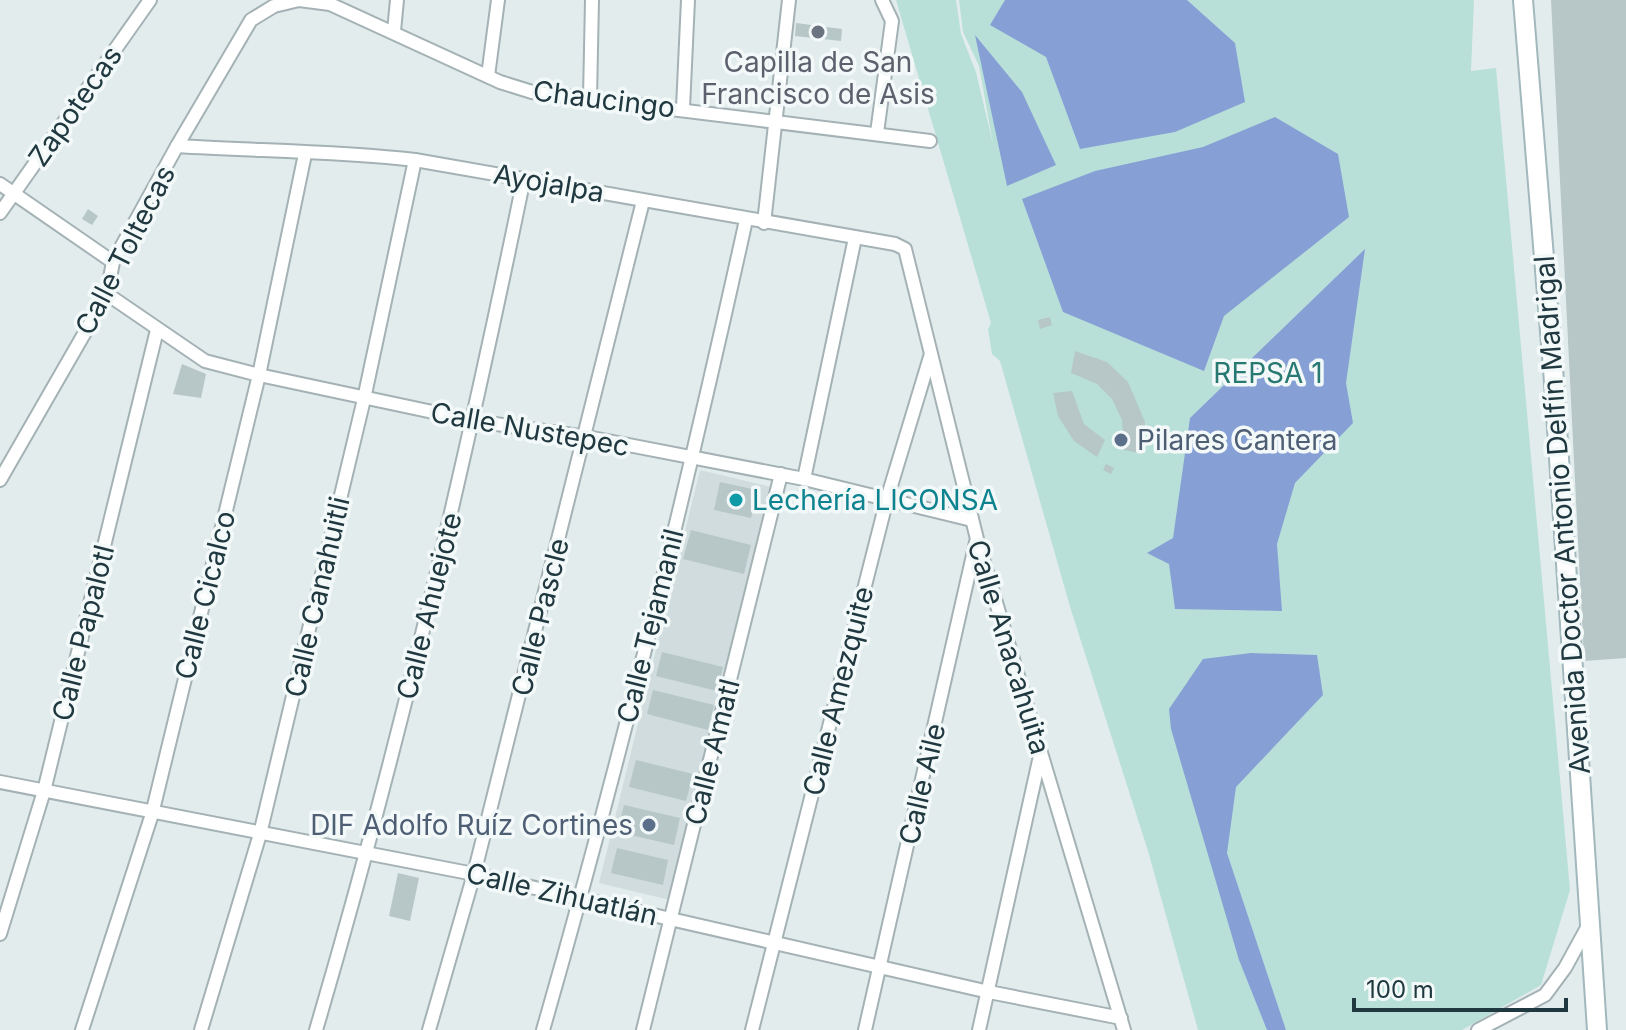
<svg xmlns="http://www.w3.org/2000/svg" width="1626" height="1030" viewBox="0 0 1626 1030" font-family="Inter,sans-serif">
	<rect width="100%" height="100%" fill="#e2eced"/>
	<polygon fill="#d0dcdd" points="700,470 771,487 670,900 599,883"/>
	<polygon fill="#b9e0d8" points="896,0 956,0 961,34 976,72 993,144 979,66 963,32 959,0 1474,0 1471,71 1496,68 1570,890 1541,985 1462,1030 1198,1030 1148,851 1071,610 1000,361 992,354 988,329 991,323"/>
	<g fill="#86a0d6">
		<polygon points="1005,0 1187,0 1235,43 1245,102 1175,132 1080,149 1046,57 990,25"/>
		<polygon points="975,35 1022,92 1056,165 1007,186"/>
		<polygon points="1275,117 1338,154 1349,217 1224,316 1204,371 1063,312 1022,199 1095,171 1203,147"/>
		<polygon points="1365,249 1346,383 1353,423 1295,483 1277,544 1282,611 1175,609 1169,564 1147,553 1173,538 1190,418"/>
		<polygon points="1251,653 1317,655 1323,695 1236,787 1227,853 1286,1030 1267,1030 1239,960 1171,729 1169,709 1203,659"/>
	</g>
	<g fill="#b7c7c8">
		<polygon points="1551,0 1626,0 1626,658 1584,661"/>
		<polygon points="796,23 842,29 841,41 795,36"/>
		<polygon points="88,209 98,216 92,225 82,219"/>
		<polygon points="1050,317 1052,325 1040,329 1038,320"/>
		<polygon points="1075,351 1107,362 1128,382 1145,422 1144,454 1124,450 1122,420 1112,399 1097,384 1071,373"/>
		<polygon points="182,364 206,374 201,398 173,394"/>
		<polygon points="1072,391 1084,424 1105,440 1097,457 1074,441 1058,416 1053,393"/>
		<polygon points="1106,464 1114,468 1111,474 1103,470"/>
		<polygon points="720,482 757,490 751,518 714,510"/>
		<polygon points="691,530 751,545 744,574 683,559"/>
		<polygon points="662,652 723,667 717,691 656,676"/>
		<polygon points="653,690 714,705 708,730 647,714"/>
		<polygon points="636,760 693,774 686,801 629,787"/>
		<polygon points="624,805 680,818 674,845 617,832"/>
		<polygon points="617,848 668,860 663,885 611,873"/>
		<polygon points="398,873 419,878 410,921 389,916"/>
	</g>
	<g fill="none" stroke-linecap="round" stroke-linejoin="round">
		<defs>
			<g id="minor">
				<polyline points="394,31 397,0"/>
				<polyline points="488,76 498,0"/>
				<polyline points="590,98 592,0"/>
				<polyline points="683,108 688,0"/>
				<polyline points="877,133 892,21 882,0"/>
				<path d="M 177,146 C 256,151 336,151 415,160 L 895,244 L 905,249 L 977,539 L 1124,1030"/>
				<polyline points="0,184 113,262"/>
				<polyline points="0,213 150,0"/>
				<polyline points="764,223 789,0"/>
				<polyline points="107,294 205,361 259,375 475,421 587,437 804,479 972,520"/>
				<polyline points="804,479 855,238"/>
				<polyline points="0,480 107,294 113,262 177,146 251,20 274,6 299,0 330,4 500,82 532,92 930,141"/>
				<polyline points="0,782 474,874 989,992 1121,1018"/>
				<polyline points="0,934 44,791 157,330"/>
				<polyline points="82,1030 152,814 259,375 305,154"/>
				<polyline points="201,1030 260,834 364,399 415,160"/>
				<path d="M 316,1030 C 399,749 465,465 524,178"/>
				<polyline points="429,1030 474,874 643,201"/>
				<path d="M 543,1030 C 620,762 686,492 746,220"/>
				<polyline points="643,1030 781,474"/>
				<polyline points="752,1030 887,499 930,357"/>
				<polyline points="865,1030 976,542"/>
				<polyline points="979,1030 1040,756"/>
				<polyline points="1478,1030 1545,995 1565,968 1588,926"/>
			</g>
			<polyline id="secondary" points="1523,0 1553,368 1597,1030"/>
		</defs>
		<use href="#minor" stroke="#a4b2b5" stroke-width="16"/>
		<use href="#secondary" stroke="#a2b8bd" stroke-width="22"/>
		<use href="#minor" stroke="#fff" stroke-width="12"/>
		<use href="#secondary" stroke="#fff" stroke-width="18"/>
	</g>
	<circle fill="#6b7280" stroke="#f3f9f9" stroke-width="3" cx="818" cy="32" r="8"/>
	<g fill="#5c6f8a" stroke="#f3f9f9" stroke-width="3">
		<circle cx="1121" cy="440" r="8"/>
		<circle cx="649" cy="825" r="8"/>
	</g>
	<circle fill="#0f9aa8" stroke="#f3f9f9" stroke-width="3" cx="736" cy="500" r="8"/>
	<g text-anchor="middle" stroke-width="7" stroke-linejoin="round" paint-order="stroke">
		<g font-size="28" fill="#5b616d" stroke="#f3f9f9">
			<text x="818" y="72">Capilla de San<tspan x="818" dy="32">Francisco de Asis</tspan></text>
		</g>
		<g font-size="28" fill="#20383f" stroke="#f3f9f9">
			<text transform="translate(604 99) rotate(7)" y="10">Chaucingo</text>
			<text transform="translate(75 106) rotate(-55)" y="10">Zapotecas</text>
			<text transform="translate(549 183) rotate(10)" y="10">Ayojalpa</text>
			<text transform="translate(125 250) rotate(-63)" y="10">Calle Toltecas</text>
			<text transform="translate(530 429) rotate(10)" y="10">Calle Nustepec</text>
			<text transform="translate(1562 515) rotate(-94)" y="10">Avenida Doctor Antonio Delfín Madrigal</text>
			<text transform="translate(205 595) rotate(-76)" y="10">Calle Cicalco</text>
			<text transform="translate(317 597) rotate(-77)" y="10">Calle Canahuitli</text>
			<text transform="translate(429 606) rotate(-76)" y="10">Calle Ahuejote</text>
			<text transform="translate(540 617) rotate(-76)" y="10">Calle Pascle</text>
			<text transform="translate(650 626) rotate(-76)" y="10">Calle Tejamanil</text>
			<text transform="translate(83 633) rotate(-76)" y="10">Calle Papalotl</text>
			<text transform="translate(1009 647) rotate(73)" y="10">Calle Anacahuita</text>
			<text transform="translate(838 691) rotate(-76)" y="10">Calle Amezquite</text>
			<text transform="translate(712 752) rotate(-76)" y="10">Calle Amatl</text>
			<text transform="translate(922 784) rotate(-77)" y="10">Calle Aile</text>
			<text transform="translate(562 894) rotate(13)" y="10">Calle Zihuatlán</text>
		</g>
		<g font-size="28" fill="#287972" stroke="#f3f9f9">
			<text x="1268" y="383">REPSA 1</text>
		</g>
		<g font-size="28" fill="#4e5e75" stroke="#f3f9f9" text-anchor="start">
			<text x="1137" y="450">Pilares Cantera</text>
			<text x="633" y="835" text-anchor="end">DIF Adolfo Ruíz Cortines</text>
		</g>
		<g font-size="28" fill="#0d838f" stroke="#f3f9f9" text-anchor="start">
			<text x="752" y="510">Lechería LICONSA</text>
		</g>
	</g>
	<path d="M1354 998v12h212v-12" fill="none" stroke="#20383f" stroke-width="4"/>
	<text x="1366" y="998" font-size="24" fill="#20383f" stroke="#f3f9f9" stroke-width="6" paint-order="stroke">100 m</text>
</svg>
